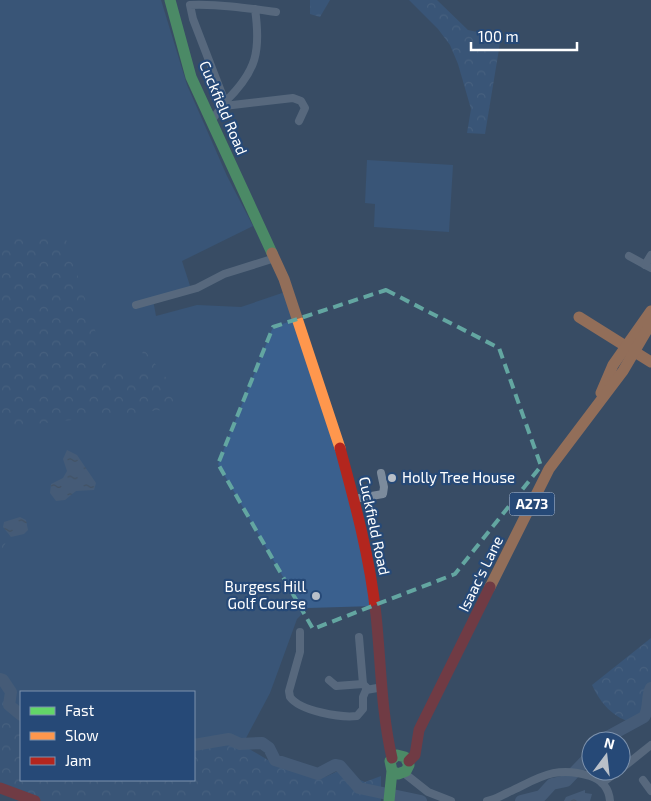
<svg xmlns="http://www.w3.org/2000/svg" width="651" height="801" viewBox="0 0 651 801" font-family="'Exo 2',sans-serif">
	<defs>
		<pattern id="forest-crowns" width="20" height="18" patternUnits="userSpaceOnUse" patternTransform="scale(1.25)"><rect width="20" height="18" fill="#3a608e"/><path d="M2 6a3 3 0 1 1 6 0M12 15a3 3 0 1 1 6 0" fill="none" stroke="#58789f"/></pattern>
		<pattern id="water-ripples" width="26" height="14" patternUnits="userSpaceOnUse" patternTransform="scale(1.25)"><rect width="26" height="14" fill="#546e8f"/><path d="M2 4q2-2 4 0t4 0M15 11q2-2 4 0t4 0" fill="none" stroke="#4f5863"/></pattern>
	</defs>
	<rect width="100%" height="100%" fill="#384c65"/>
	<g fill="#3a608e">
		<polygon points="0,0 161,0 187,85 227,176 253,226 182,261 191,289 153,300 156,316 197,305 241,307 288,291 336,433 375,606 308,608 297,619 270,693 246,738 194,749 194,692 21,692 21,765 0,759"/>
		<polygon points="367,160 453,165 449,232 374,227 375,204 365,203"/>
	</g>
	<g fill="url(#forest-crowns)">
		<polygon points="310,0 330,0 320,17 310,14"/>
		<polygon points="409,0 437,0 468,30 501,37 485,134 467,133 471,109 458,64 450,45 438,29"/>
		<polygon points="0,233 65,236 108,371 144,369 142,347 189,407 0,428"/>
		<polygon points="0,525 8,537 0,556"/>
		<path d="M 651,638 L 651,715 L 634,723 C 613,718 601,704 592,685 Z"/>
		<polygon points="8,683 21,724 21,780 194,780 194,747 210,741 239,743 268,760 325,777 338,771 365,782 381,776 381,801 41,801 0,786 0,685"/>
	</g>
	<g fill="url(#water-ripples)">
		<polygon points="67,450 77,455 96,483 94,490 76,491 65,500 56,501 50,493 51,484 63,478 67,471 63,459"/>
		<polygon points="20,517 26,520 28,530 24,534 11,537 3,527 4,522"/>
		<polygon points="585,790 585,793 592,794 590,801 564,801 566,797"/>
	</g>
	<g fill="none" stroke-linecap="round" stroke-linejoin="round">
		<g stroke="#546e8f" stroke-width="12">
			<polyline points="0,679 3,680 11,692 9,705 21,715"/>
			<path d="M 600,741 L 644,717 C 650,708 646,697 651,688"/>
			<polyline points="194,745 229,739 240,744 262,743 269,748 275,760 318,774 335,765 340,766 359,788 421,801"/>
			<polyline points="521,801 541,796 552,784 566,781 589,757 591,751"/>
		</g>
		<g stroke="#7c8b9c" stroke-width="8">
			<path d="M 255,9 C 261,51 257,71 225,102 L 193,19 L 190,5 C 220,4 247,8 276,12"/>
			<polyline points="224,106 293,98 301,101 305,108 299,121"/>
			<polyline points="212,120 225,102"/>
			<polyline points="629,256 651,268"/>
			<polyline points="645,265 651,255"/>
			<polyline points="136,305 197,288 224,274 275,258"/>
			<polyline points="354,499 383,494 384,487 381,473"/>
			<path d="M 300,632 L 300,652 L 289,691 L 290,697 C 300,711 341,718 357,716 L 363,709 L 363,697 L 366,690 L 383,687"/>
			<polyline points="359,637 363,684 368,689"/>
			<polyline points="329,680 336,686 363,684"/>
			<polyline points="621,769 651,745"/>
			<polyline points="404,773 428,792 451,801"/>
			<polyline points="643,780 651,791"/>
			<polyline points="602,783 618,771"/>
			<path d="M 487,801 C 495,800 502,795 509,792 C 539,778 555,765 590,776 C 602,780 609,789 610,801"/>
		</g>
		<g stroke="#63d668" stroke-width="11">
			<polyline points="170,0 191,77 272,253"/>
			<polyline points="389,801 392,771 390,761 397,755 405,757 409,765 406,771 398,774 392,771"/>
		</g>
		<g stroke="#ff974d" stroke-width="11">
			<polyline points="272,253 284,279 340,448"/>
			<polyline points="579,317 651,362"/>
			<polyline points="601,393 613,365 651,311"/>
			<polyline points="490,587 549,469 623,371 651,323"/>
		</g>
		<g stroke="#b3261e" stroke-width="11">
			<path d="M 340,448 C 355,503 370,558 376,615 C 381,662 381,711 392,758"/>
			<polyline points="409,761 415,755 419,730 490,587"/>
			<polyline points="0,788 35,801"/>
		</g>
	</g>
	<path d="M0 0H651V801H0ZM 386,290 L 499,348 L 541,466 L 455,574 L 313,629 L 218,464 L 273,327 Z" fill="#384c65" fill-opacity=".55" fill-rule="evenodd"/>
	<path fill="none" stroke="#63a6a1" stroke-width="4" stroke-dasharray="10 6" stroke-linejoin="round" d="M 386,290 L 499,348 L 541,466 L 455,574 L 313,629 L 218,464 L 273,327 Z"/>
	<g fill="#b9c0c9" stroke="#264977" stroke-width="2">
		<circle cx="392" cy="478" r="5"/>
		<circle cx="316" cy="596" r="5"/>
	</g>
	<g text-anchor="middle" stroke-width="4.5" stroke-linejoin="round" paint-order="stroke">
		<rect fill="#264977" stroke="#bec8d6" stroke-width="1" x="509.5" y="492.5" width="45" height="23" rx="4"/>
		<g font-size="14" font-weight="bold" fill="#fff">
			<text x="532" y="509">A273</text>
		</g>
		<g font-size="15" fill="#fff" stroke="#264977">
			<text transform="translate(223 108) rotate(67)" y="5">Cuckfield Road</text>
			<text transform="translate(374 526) rotate(78)" y="5">Cuckfield Road</text>
			<text transform="translate(481 574) rotate(-64)" y="5">Isaac's Lane</text>
		</g>
		<g font-size="15" fill="#fff" stroke="#264977" text-anchor="start">
			<text x="402" y="483">Holly Tree House</text>
			<text x="306" y="592" text-anchor="end">Burgess Hill<tspan x="306" dy="17">Golf Course</tspan></text>
		</g>
	</g>
	<rect x="20" y="691" width="175" height="90" fill="#264977" stroke="#7d92ad"/>
	<rect x="30" y="707" width="25" height="8" fill="#63d668" stroke="#7d92ad"/>
	<text x="65" y="716" font-size="15" fill="#ffffff">Fast</text>
	<rect x="30" y="732" width="25" height="8" fill="#ff974d" stroke="#7d92ad"/>
	<text x="65" y="741" font-size="15" fill="#ffffff">Slow</text>
	<rect x="30" y="757" width="25" height="8" fill="#b3261e" stroke="#7d92ad"/>
	<text x="65" y="766" font-size="15" fill="#ffffff">Jam</text>
	<g transform="translate(606 756) rotate(15)"><circle r="24" fill="#264977" stroke="#7d92ad"/>
	<path d="M0-4L9 19L0 12L-9 19Z" fill="#b9c0c9"/>
	<text y="-8" font-size="14" font-weight="bold" text-anchor="middle" fill="#ffffff">N</text>
	</g>
	<path d="M471 42v8h106v-8" fill="none" stroke="#ffffff" stroke-width="2.5"/>
	<text x="478" y="42" font-size="15" fill="#ffffff" stroke="#264977" stroke-width="4" paint-order="stroke">100 m</text>
</svg>
